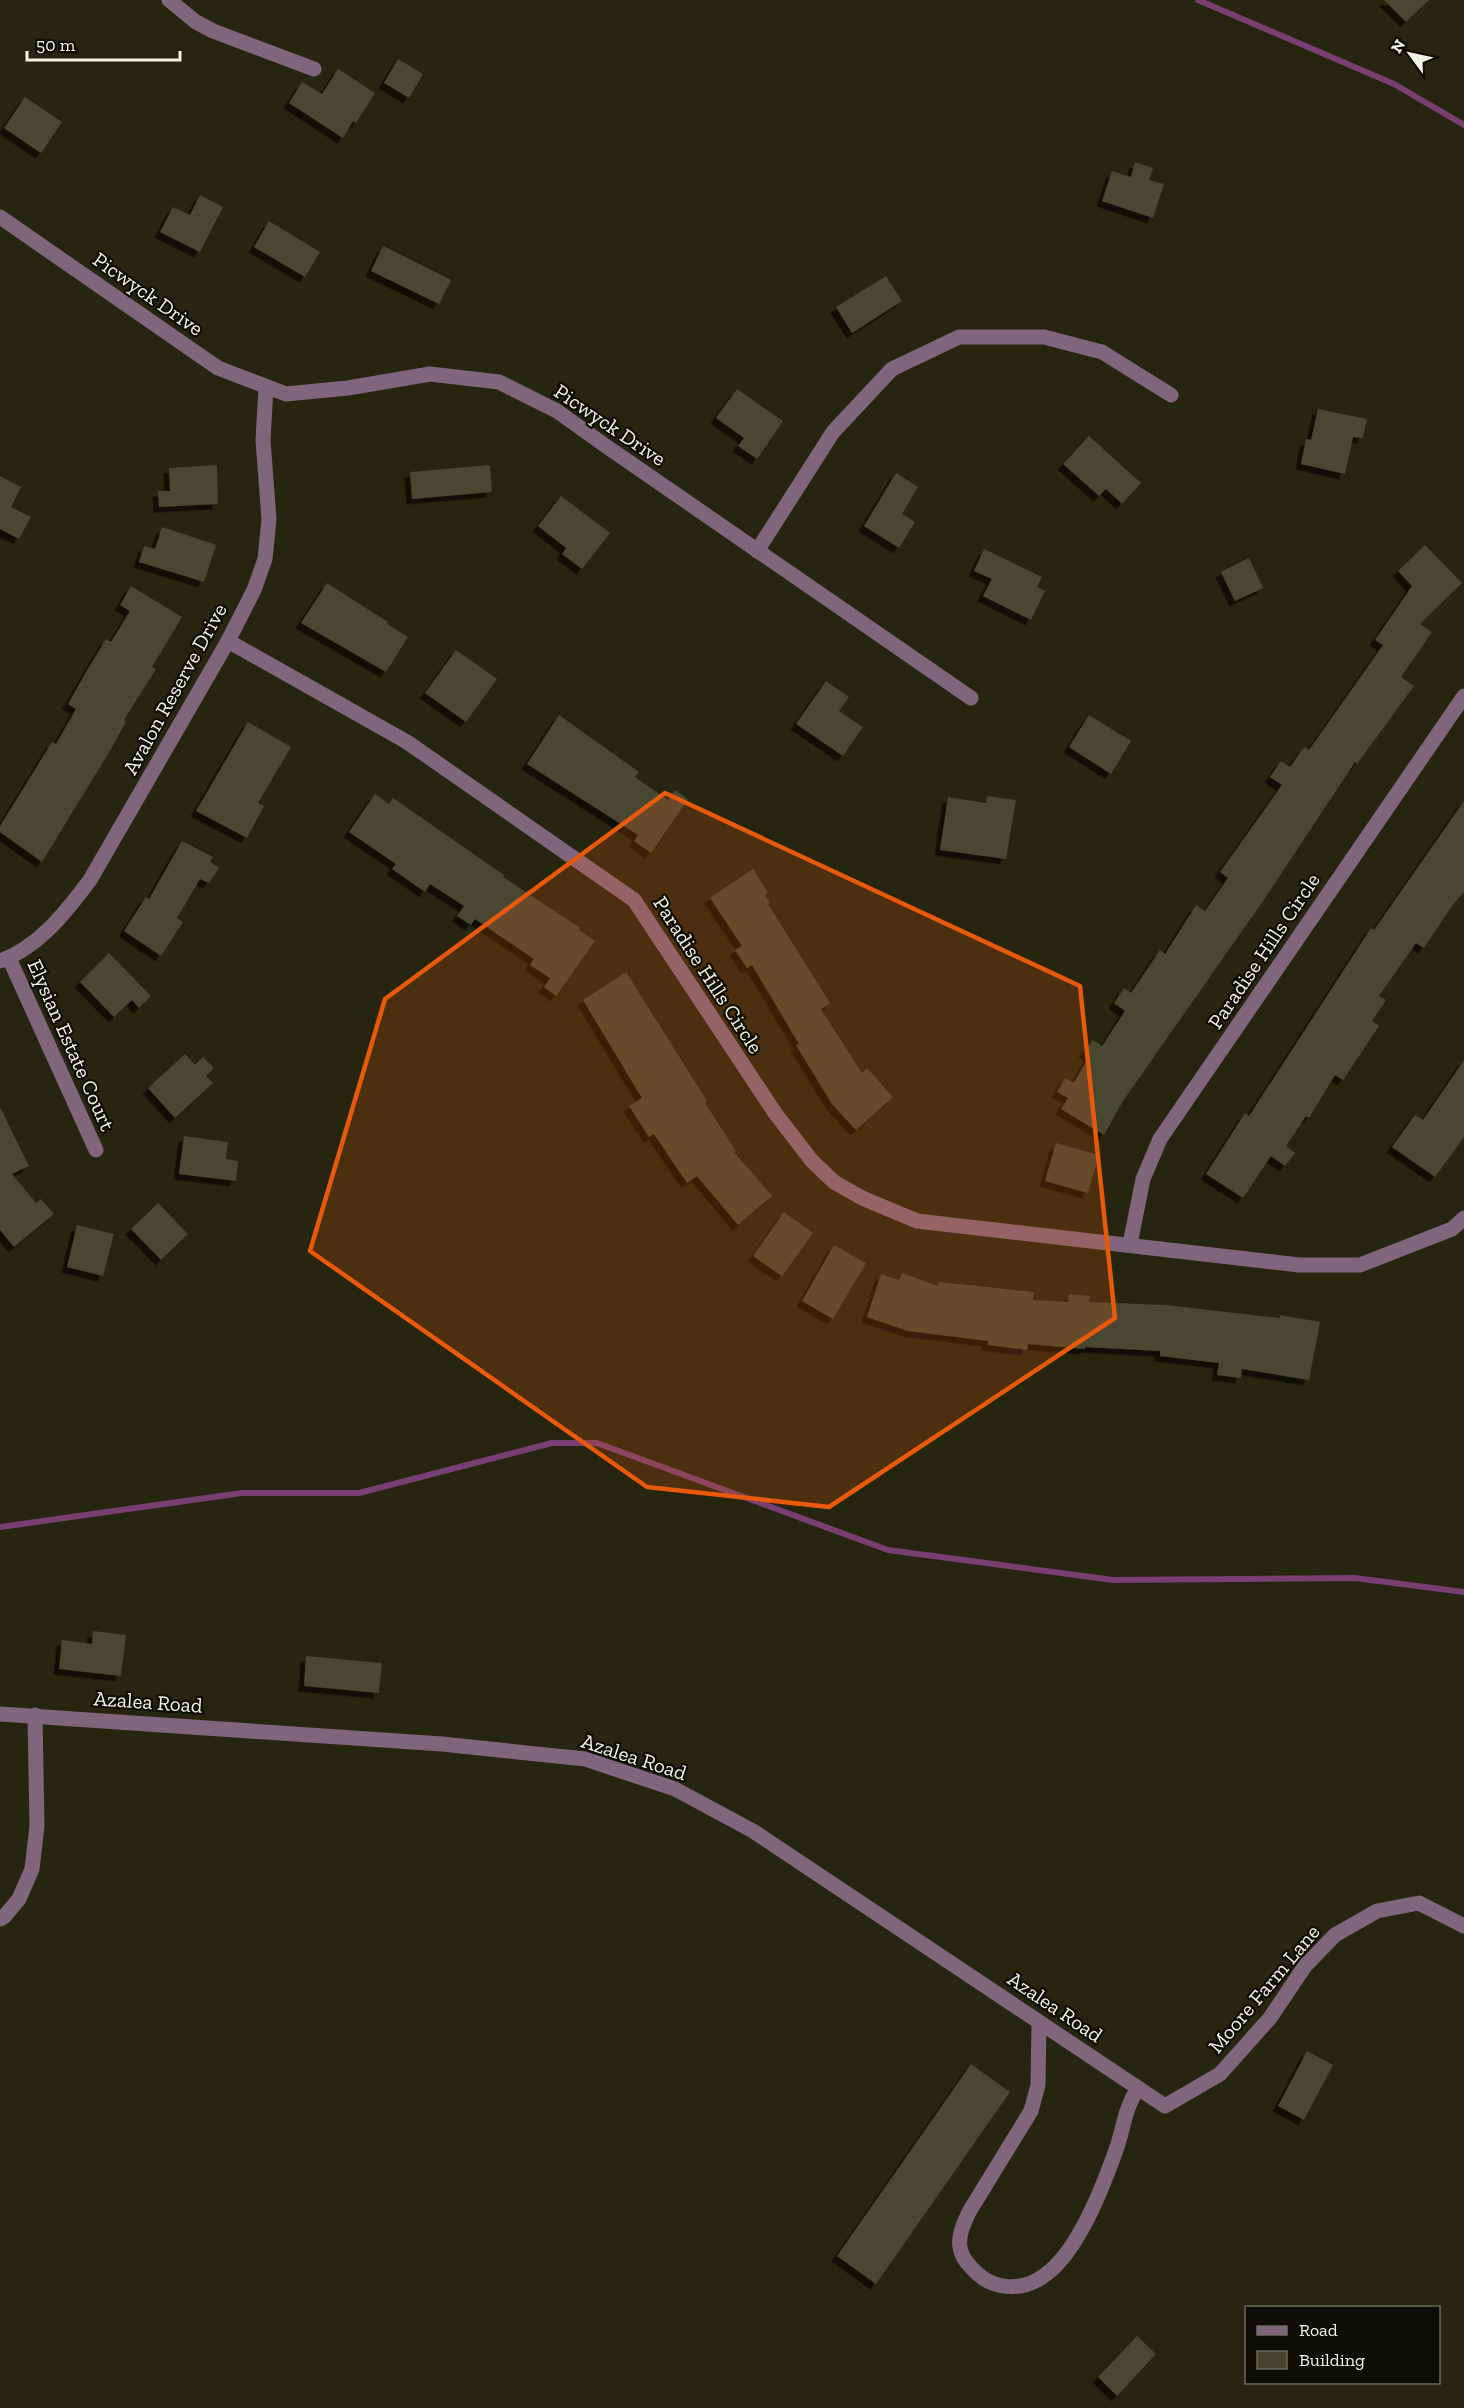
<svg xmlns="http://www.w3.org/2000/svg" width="1464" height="2408" viewBox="0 0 1464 2408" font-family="'Zilla Slab',serif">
	<defs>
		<filter id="shadow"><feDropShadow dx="-5.5" dy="5.5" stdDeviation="0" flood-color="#0009"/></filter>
	</defs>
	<rect width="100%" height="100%" fill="#262510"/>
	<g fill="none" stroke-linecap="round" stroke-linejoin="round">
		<g stroke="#7a3f72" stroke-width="6">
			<polyline points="1198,0 1394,84 1464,125"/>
			<polyline points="0,1527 242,1493 359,1493 552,1443 597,1443 888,1550 1113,1580 1355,1578 1464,1592"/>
		</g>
	</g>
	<g fill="#464630" filter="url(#shadow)">
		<polygon points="1384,0 1429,0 1406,22"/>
		<polygon points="398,59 423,74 409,98 384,83"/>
		<polygon points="338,69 375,93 356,123 353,121 343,138 289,103 302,82 322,94"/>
		<polygon points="25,97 62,122 41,153 4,128"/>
		<polygon points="1135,162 1153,168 1149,180 1164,184 1153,218 1102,201 1112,171 1131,177"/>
		<polygon points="200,195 223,207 200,252 160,232 173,207 190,215"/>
		<polygon points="269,221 320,252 305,277 254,247"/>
		<polygon points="383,246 451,280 439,304 371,271"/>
		<polygon points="886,276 902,301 852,333 836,307"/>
		<polygon points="737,389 783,421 757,459 738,446 744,438 716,418"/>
		<polygon points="1318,409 1367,419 1363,438 1353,437 1345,474 1301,464 1306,439 1311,440"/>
		<polygon points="1089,436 1141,483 1122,504 1106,489 1099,496 1063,464"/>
		<polygon points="217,465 218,504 159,507 158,491 170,491 169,468"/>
		<polygon points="490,465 492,492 412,499 410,472"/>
		<polygon points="896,473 918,487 902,514 915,522 899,548 864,526"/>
		<polygon points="0,476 21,487 11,507 31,517 19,539 0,529"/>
		<polygon points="561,496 610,533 582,569 562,554 566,548 538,526"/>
		<polygon points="162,527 216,545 204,582 139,562 144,546 155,549"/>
		<polygon points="1425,545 1462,583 1420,624 1432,632 1401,677 1414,686 1357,764 1355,762 1263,901 1123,1101 1104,1135 1061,1109 1068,1098 1057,1092 1065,1078 1074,1083 1089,1056 1084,1052 1093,1040 1102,1046 1125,1011 1114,1003 1124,988 1131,993 1160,950 1165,954 1196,905 1205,911 1228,878 1220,872 1282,785 1270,777 1281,761 1290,767 1304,747 1309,750 1383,645 1375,640 1412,586 1398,571"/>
		<polygon points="984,549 1042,577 1037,587 1045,591 1031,620 983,596 992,579 974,571"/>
		<polygon points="1249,558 1263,588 1235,601 1221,572"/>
		<polygon points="327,583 388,622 387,624 408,637 386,672 301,623"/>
		<polygon points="131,586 182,617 152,667 156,669 124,720 126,722 108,754 42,862 0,832 0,826 52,742 56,744 76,709 68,704 86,672 106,639 111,642 130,611 120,605"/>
		<polygon points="456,650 497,679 466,722 425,693"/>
		<polygon points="826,681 849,697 839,711 863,727 843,756 796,724"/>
		<polygon points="559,715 639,772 635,777 668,800 675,790 688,799 651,853 634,841 638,835 527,764"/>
		<polygon points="1089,715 1131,741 1111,774 1069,747"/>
		<polygon points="248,722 291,747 258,803 264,806 247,838 196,811"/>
		<polygon points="375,794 389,804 393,798 504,875 503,877 580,928 579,930 595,941 556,996 544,987 550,978 530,965 534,959 475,919 471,925 457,916 464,906 430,884 425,892 392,869 396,864 349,832"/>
		<polygon points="987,796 1016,800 1006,859 940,850 948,797 986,803"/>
		<polygon points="1464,801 1464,892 1452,906 1424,948 1416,943 1379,996 1386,1000 1372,1021 1379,1026 1343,1080 1335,1075 1309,1118 1306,1116 1286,1146 1295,1153 1285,1166 1271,1156 1243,1198 1206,1174 1245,1113 1249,1116 1371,928 1374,930"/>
		<polygon points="182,841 213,857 210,862 219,868 209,883 200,879 177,918 183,922 161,956 124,931 146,897 149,899"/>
		<polygon points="753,869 768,893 765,895 770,903 768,904 830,1003 821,1009 862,1073 867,1068 893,1097 856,1130 832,1104 796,1045 799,1044 752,965 747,968 735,950 742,946 710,898"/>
		<polygon points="109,953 151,996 139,1008 132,1000 114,1017 80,982"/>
		<polygon points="626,972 707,1101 705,1103 736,1151 734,1152 772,1196 738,1225 697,1176 687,1183 654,1134 649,1137 629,1106 642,1098 583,1000"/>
		<polygon points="185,1054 195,1065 203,1057 214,1068 206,1076 213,1083 175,1118 148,1088"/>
		<polygon points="1464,1060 1464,1137 1435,1177 1392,1147 1415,1115 1423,1120"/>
		<polygon points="0,1107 29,1166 12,1174 36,1203 41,1199 54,1214 14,1247 0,1230"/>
		<polygon points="184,1136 228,1142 226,1159 238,1161 236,1181 179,1174"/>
		<polygon points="1056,1143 1099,1155 1088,1193 1045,1181"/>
		<polygon points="158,1203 188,1234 161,1260 131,1229"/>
		<polygon points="784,1212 813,1233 782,1276 753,1256"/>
		<polygon points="77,1225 114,1234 103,1276 67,1267"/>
		<polygon points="834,1245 866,1263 833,1319 802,1301"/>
		<polygon points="902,1273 938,1286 939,1282 1034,1292 1033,1300 1068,1302 1069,1294 1090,1296 1089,1302 1166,1305 1280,1318 1280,1315 1320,1322 1309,1380 1242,1369 1241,1378 1217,1375 1219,1363 1160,1356 1160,1351 1085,1347 1085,1349 1028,1344 1027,1350 988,1345 988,1341 908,1331 867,1317 881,1274 899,1280"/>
		<polygon points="93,1631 126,1635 121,1676 59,1669 62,1640 92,1644"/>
		<polygon points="306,1656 382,1663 379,1693 304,1686"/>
		<polygon points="1307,2051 1333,2065 1304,2120 1278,2106"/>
		<polygon points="971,2064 1010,2092 876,2284 837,2256"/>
		<polygon points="1137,2336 1156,2354 1117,2396 1098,2377"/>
	</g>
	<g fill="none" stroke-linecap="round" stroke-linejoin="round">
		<g stroke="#81657c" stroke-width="15">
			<polyline points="169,0 196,22 213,31 314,69"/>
			<polyline points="0,217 218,368 286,394 348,388 430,374 499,382 557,411 603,444 971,698"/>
			<polyline points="757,551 833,432 892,369 959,337 1044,337 1102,352 1171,395"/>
			<polyline points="228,641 407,742 634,900 775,1113 812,1161 834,1182 862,1198 917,1221 1299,1265 1360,1265 1452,1229 1464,1218"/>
			<polyline points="9,958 96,1150"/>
			<path d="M 0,961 C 39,947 66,912 90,880 L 228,641 L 254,590 L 265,559 L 269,519 L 263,440 L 266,387"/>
			<polyline points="1130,1244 1143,1179 1160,1139 1464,696"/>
			<polyline points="0,1714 442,1744 585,1759 675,1789 753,1831 1165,2106 1220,2074 1270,2018 1305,1966 1335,1935 1377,1911 1419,1903 1464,1926"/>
			<polyline points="0,1919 4,1917 19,1899 32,1869 37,1826 35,1715"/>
			<path d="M 1039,2022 L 1038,2085 L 1031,2111 L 969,2212 C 964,2223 958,2235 960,2247 C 961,2255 966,2262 971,2267 C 990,2290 1021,2293 1045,2275 C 1079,2251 1105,2182 1118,2144 C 1125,2121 1125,2109 1138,2088"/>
		</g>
	</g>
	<path fill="#e8590c" fill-opacity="0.2" stroke="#e8590c" stroke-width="4.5" stroke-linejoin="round" d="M 665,793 L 1080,986 L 1115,1318 L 829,1507 L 647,1487 L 310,1251 L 385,999 Z"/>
	<g text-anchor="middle" stroke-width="4.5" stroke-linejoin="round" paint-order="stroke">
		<g font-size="21" fill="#f2f3e5" stroke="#0e0e06">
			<text transform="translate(148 294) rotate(35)" y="7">Picwyck Drive</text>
			<text transform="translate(610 425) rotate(34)" y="7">Picwyck Drive</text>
			<text transform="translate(175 689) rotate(-61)" y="7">Avalon Reserve Drive</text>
			<text transform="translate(1264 951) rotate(-56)" y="7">Paradise Hills Circle</text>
			<text transform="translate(708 975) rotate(57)" y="7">Paradise Hills Circle</text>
			<text transform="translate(71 1045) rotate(66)" y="7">Elysian Estate Court</text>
			<text transform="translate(148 1702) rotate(4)" y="7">Azalea Road</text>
			<text transform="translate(634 1757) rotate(18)" y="7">Azalea Road</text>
			<text transform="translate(1264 1989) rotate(-50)" y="7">Moore Farm Lane</text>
			<text transform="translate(1055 2007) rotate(34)" y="7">Azalea Road</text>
		</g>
	</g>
	<rect x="1245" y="2306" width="195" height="78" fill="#0e0e06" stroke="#696a5f" stroke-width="1.5"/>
	<rect x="1257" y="2326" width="30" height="9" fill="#81657c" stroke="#696a5f" stroke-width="1.5"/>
	<text x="1299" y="2336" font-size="18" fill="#f2f3e5">Road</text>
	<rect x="1257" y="2351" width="30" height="18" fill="#464630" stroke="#696a5f" stroke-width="1.5"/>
	<text x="1299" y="2366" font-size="18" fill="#f2f3e5">Building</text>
	<g transform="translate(1410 54) rotate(303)" stroke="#0e0e06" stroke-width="4.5" paint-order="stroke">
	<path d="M0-4.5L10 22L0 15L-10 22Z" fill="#f2f3e5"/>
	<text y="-9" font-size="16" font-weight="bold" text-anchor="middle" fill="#f2f3e5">N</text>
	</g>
	<path d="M27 51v9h153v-9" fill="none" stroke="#f2f3e5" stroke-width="3"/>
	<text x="36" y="51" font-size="18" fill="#f2f3e5" stroke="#0e0e06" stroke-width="4.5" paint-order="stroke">50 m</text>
</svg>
